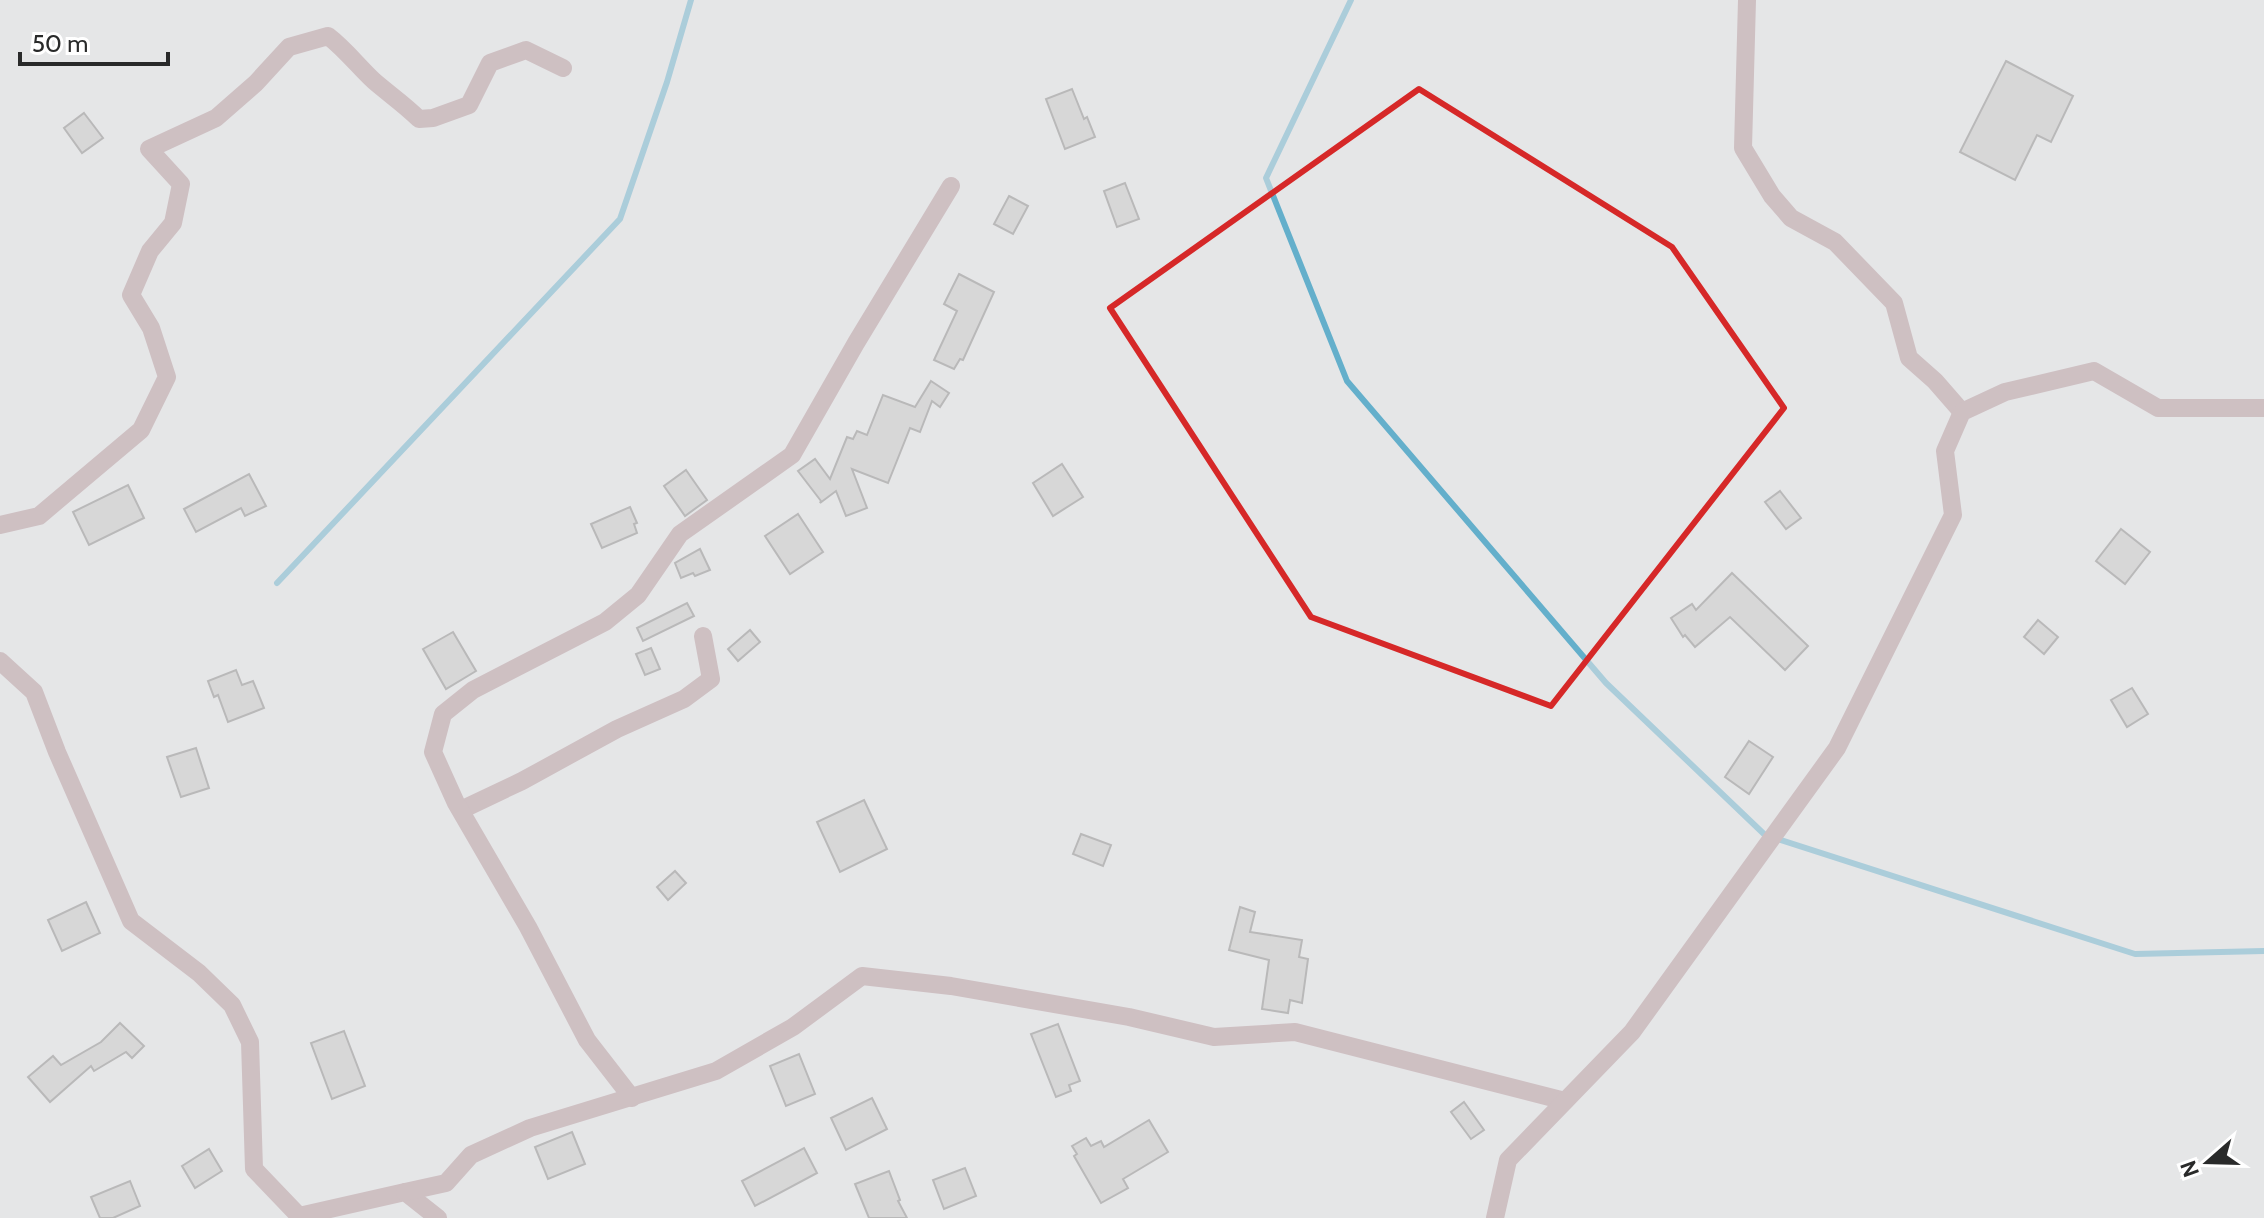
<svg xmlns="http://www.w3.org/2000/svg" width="2264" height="1218" viewBox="0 0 2264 1218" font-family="Cabin,sans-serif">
	<rect width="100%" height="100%" fill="#e5e6e7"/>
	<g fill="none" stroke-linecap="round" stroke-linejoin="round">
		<g stroke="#64afcb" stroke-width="6">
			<polyline points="1351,0 1266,178 1347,381 1606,683 1765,835 2135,954 2264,951"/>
			<polyline points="277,583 620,219 667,82 691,0"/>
		</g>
	</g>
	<g fill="#c6c5c4" stroke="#848382" stroke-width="2">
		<polygon points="2006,61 2073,96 2051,142 2037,135 2015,180 1960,152"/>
		<polygon points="1072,89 1084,119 1087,117 1095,137 1065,149 1046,99"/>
		<polygon points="84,113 103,138 82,153 64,128"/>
		<polygon points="1125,183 1139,219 1117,227 1104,191"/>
		<polygon points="1009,196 1028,206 1013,234 994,224"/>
		<polygon points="959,274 994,292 963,360 960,359 954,369 934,360 957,311 944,304"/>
		<polygon points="931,381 949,393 940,407 932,401 920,432 910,428 888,483 852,469 867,508 846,516 836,491 820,503 821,501 798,471 815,459 830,479 847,437 853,439 857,431 867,435 883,395 915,407"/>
		<polygon points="1062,464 1083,497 1053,516 1033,483"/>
		<polygon points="686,470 707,500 685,516 664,486"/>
		<polygon points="249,474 266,506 245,516 241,508 196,532 184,509"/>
		<polygon points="128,485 144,518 89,545 73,512"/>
		<polygon points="1780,491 1801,518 1786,529 1765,502"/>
		<polygon points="630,507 637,523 634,524 637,533 602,548 591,524"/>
		<polygon points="798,514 823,552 790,574 765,536"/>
		<polygon points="2121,529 2150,552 2125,584 2096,561"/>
		<polygon points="700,549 710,570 695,576 693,573 681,578 675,563"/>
		<polygon points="1732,573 1808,646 1785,670 1730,617 1695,647 1685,635 1683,637 1671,618 1692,604 1696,610"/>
		<polygon points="687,603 694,616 643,641 637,628"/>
		<polygon points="2038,620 2058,637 2044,654 2024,637"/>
		<polygon points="750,630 760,642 738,661 728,649"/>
		<polygon points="453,632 476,671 446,689 423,649"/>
		<polygon points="651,648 660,669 645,675 636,654"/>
		<polygon points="236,670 242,685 253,681 264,708 228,722 218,695 214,697 208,681"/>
		<polygon points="2132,688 2148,714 2127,727 2111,700"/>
		<polygon points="1749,741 1773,757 1749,794 1725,777"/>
		<polygon points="196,748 209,788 181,797 167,757"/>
		<polygon points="864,800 887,849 840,872 817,822"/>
		<polygon points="1081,834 1111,845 1103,866 1073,854"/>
		<polygon points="675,871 686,883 668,900 657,887"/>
		<polygon points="86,902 100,933 62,951 48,920"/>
		<polygon points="1240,907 1255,912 1250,932 1302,940 1299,957 1308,959 1302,1003 1290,1000 1288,1013 1262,1009 1269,960 1229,950"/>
		<polygon points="120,1023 144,1046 132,1058 126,1052 94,1071 91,1066 50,1102 28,1077 53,1056 61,1065 101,1042"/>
		<polygon points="1058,1024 1080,1081 1069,1085 1071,1091 1056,1097 1031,1034"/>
		<polygon points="344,1031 365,1086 332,1099 311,1043"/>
		<polygon points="799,1054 815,1094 786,1106 770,1066"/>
		<polygon points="872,1098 887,1129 846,1150 831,1118"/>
		<polygon points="1464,1102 1484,1130 1471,1139 1451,1112"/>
		<polygon points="1149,1120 1168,1152 1123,1179 1128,1188 1101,1203 1074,1156 1077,1154 1072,1146 1086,1138 1091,1146 1101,1141 1104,1147"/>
		<polygon points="572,1132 585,1164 548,1179 535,1147"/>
		<polygon points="804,1148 817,1173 755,1206 742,1181"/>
		<polygon points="209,1149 222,1171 195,1188 182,1166"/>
		<polygon points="965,1168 976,1196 944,1209 933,1180"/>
		<polygon points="889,1171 900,1200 898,1201 907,1218 869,1218 855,1184"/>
		<polygon points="130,1181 140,1206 113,1218 100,1218 91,1197"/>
	</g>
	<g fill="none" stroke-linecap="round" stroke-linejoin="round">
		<g stroke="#b19296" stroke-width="18">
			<polyline points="1747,0 1743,148 1772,196 1791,218 1835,242 1894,303 1909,358 1935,381 1962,412"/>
			<path d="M 0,525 L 39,516 L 141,430 L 167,377 L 151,328 L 131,295 L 150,251 L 173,223 L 181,184 L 149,149 L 216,118 L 256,83 L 289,47 L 328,36 C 345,49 358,66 374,81 C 389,94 405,105 419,119 L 433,118 L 469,105 L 490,63 L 526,50 L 563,68"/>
			<polyline points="0,661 34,692 57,752 131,921 199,973 232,1005 250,1042 254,1169 299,1216 405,1192 438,1218"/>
			<polyline points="461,810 522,781 617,729 684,699 711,679 703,636"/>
			<polyline points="632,1098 587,1040 528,927 456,803 433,752 443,714 473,690 605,622 638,595 680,534 792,455 856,343 951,186"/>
			<polyline points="405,1192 446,1183 471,1155 530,1128 716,1071 793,1027 862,976 951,986 1129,1017 1214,1037 1295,1032 1565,1101"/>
			<polyline points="1495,1218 1508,1160 1632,1032 1837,748 1953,515 1945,451 1962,412 2005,392 2094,371 2158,408 2264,408"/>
		</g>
	</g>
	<path d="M0 0H2264V1218H0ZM 1419,89 L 1672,247 L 1784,408 L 1551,706 L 1311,617 L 1110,308 Z" fill="#e5e6e7" fill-opacity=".55" fill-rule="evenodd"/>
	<path fill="none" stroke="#d62828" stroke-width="6" stroke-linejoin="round" d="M 1419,89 L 1672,247 L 1784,408 L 1551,706 L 1311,617 L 1110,308 Z"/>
	<g transform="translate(2208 1162) rotate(250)" stroke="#ffffff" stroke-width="6" paint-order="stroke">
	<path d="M0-6L14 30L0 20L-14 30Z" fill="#292a2a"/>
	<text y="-12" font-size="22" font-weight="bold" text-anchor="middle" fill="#292a2a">N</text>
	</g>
	<path d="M20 52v12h148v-12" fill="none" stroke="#292a2a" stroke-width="4"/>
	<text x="32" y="52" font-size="24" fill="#292a2a" stroke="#ffffff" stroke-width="6" paint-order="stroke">50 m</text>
</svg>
